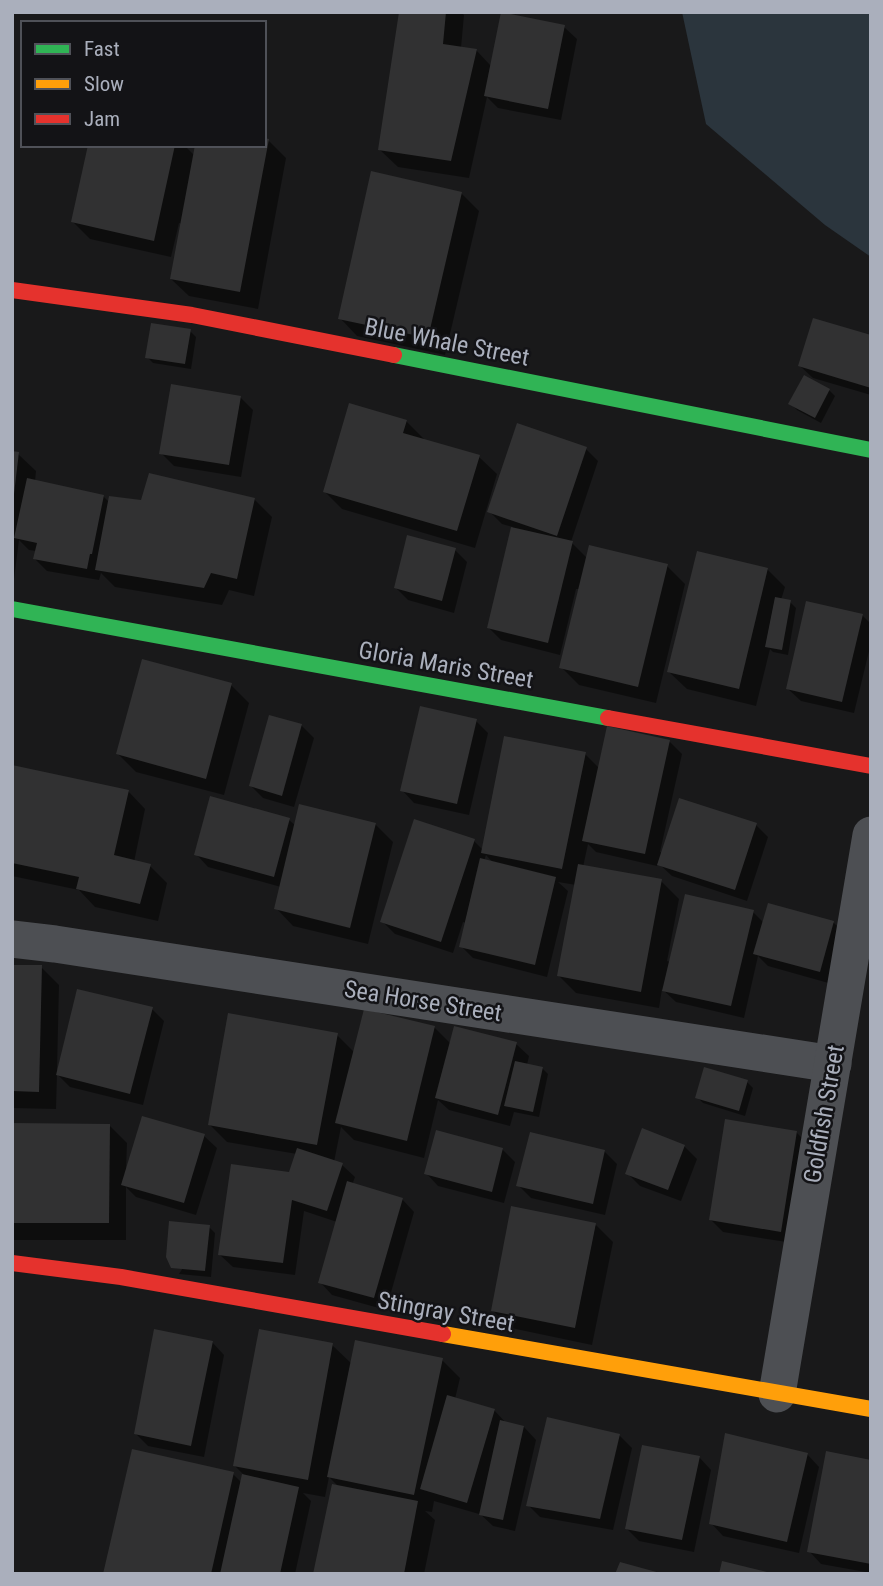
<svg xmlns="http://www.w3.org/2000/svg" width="883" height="1586" viewBox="0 0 883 1586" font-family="'Roboto Condensed',sans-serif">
	<rect width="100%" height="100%" fill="#19191a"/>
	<polygon fill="#2b353d" points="682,12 871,12 871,257 825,225 706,124"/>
	<g fill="#0007" fill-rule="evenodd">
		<polygon points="401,12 461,12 464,15 461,48 476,50 491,66 564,27 577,39 561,120 498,108 487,97 469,178 398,167 380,150"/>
		<polygon points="268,140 286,158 258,309 189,296 171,279 182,224 179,223 171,257 90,239 73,222 89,145 184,145 195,156 264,145"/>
		<polygon points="461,193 479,211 445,355 357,336 340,318"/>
		<polygon points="190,331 196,337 191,369 153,363 147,357"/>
		<polygon points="871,337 871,395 813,378 800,366"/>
		<polygon points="829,390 835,396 821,423 797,410 791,404"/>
		<polygon points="240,397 253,410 241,477 174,466 161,453"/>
		<polygon points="406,421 424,439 423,441 479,457 497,474 475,548 342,509 325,492"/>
		<polygon points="586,449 598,461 571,542 587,558 667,566 685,584 656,703 579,685 561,667 580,589 576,589 560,655 501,640 488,627 513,527 502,524 489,511"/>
		<polygon points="12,453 18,454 36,471 35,482 103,496 110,503 254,499 272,517 254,596 229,590 222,605 115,587 101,573 99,580 47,571 35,559 36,551 29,550 19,540 14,579 12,579"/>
		<polygon points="455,550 467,562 454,613 408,600 396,588"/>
		<polygon points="767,569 785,587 781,600 790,602 796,608 788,655 773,652 770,649 756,706 687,689 669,672"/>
		<polygon points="862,615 871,624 871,643 854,713 801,701 788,689"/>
		<polygon points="231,685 249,703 224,795 136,772 118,754"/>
		<polygon points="476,721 488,733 469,815 414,803 402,790"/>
		<polygon points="301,725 314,738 294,807 263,798 251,786"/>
		<path d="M 670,742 L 682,754 L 660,852 L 663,853 L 756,825 L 768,837 L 747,901 L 672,876 L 658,863 L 657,866 L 596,852 L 588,844 L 583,867 L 661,881 L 679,899 L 667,961 L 670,962 L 753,912 L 764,923 L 834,923 L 846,935 L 832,984 L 768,966 L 758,956 L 744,1018 L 676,1002 L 662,989 L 659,1008 L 576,993 L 558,975 L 576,885 L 558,882 L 568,891 L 547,977 L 473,958 L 461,946 L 466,923 L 463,922 L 453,953 L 395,934 L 382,921 L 474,841 L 483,850 L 585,754 L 599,768 ZM 486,855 L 494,864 L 484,861 Z"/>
		<polygon points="12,767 128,791 145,809 134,862 150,866 167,883 158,921 95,907 79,890 12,876"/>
		<polygon points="289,820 296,826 375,824 393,842 368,944 293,926 276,908 281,887 208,867 196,854"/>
		<polygon points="12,966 41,967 59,985 57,1071 152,1009 164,1021 143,1105 70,1087 57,1074 56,1109 12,1108"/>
		<polygon points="434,1027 451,1044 516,1044 529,1056 527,1065 542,1068 548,1074 539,1117 514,1112 510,1126 449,1110 438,1100 424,1158 354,1140 341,1127 334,1162 342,1165 355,1177 352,1185 402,1199 414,1212 386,1310 332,1295 320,1282 337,1222 304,1211 295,1275 233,1267 220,1255 290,1174 297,1154 227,1142 209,1124 337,1035 354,1052"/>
		<polygon points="747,1082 753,1088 745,1116 703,1103 697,1097"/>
		<polygon points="12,1125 109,1125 127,1143 126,1170 204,1136 217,1148 196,1215 136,1197 126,1187 126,1240 12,1240"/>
		<polygon points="796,1132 809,1145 793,1243 723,1232 711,1220"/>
		<polygon points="684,1146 697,1159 681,1201 640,1186 627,1173"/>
		<polygon points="502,1149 515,1162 504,1203 438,1186 426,1173"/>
		<polygon points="604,1151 617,1164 605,1215 531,1198 518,1185"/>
		<polygon points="596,1225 613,1242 592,1345 511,1328 493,1311"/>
		<polygon points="209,1227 215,1233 211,1277 179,1274"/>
		<polygon points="212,1342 224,1355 204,1457 148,1446 136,1434"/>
		<polygon points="332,1345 352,1364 442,1360 460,1378 455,1399 494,1410 507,1424 524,1427 536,1440 515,1531 493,1526 479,1513 479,1514 434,1501 432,1512 425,1511 435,1520 424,1574 315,1574 339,1487 329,1477 325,1497 303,1493 311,1501 295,1574 105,1574 233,1474 242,1483 244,1475 235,1466"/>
		<polygon points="548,1419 620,1436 632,1448 613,1530 540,1517 528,1505"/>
		<polygon points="807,1454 819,1467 799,1553 723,1536 711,1523"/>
		<polygon points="699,1457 711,1470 694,1552 639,1541 627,1529"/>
		<polygon points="871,1462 871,1573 821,1564 809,1551"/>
	</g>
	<g fill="#313132">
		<polygon points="399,12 446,12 443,44 477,49 451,161 378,150"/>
		<polygon points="501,12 565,25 548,109 484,96"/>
		<polygon points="264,138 269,139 240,292 170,279 195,145 264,145"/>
		<polygon points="88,145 175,145 154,241 71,222"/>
		<polygon points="371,171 462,192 428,338 338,319"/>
		<polygon points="813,318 871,335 871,388 798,366"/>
		<polygon points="151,323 191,329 185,364 145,358"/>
		<polygon points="804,375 830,389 815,418 788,404"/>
		<polygon points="171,384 241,396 229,465 159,454"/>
		<polygon points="349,403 407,420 403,433 480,455 457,531 323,492"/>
		<polygon points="517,423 587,447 557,536 487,512"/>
		<polygon points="12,451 19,452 14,494 12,494"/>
		<polygon points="149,473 255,498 237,579 211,573 204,588 95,570 109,496 141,500"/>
		<polygon points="27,478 104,495 92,554 90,554 87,569 33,559 37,543 14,538"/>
		<polygon points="511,527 573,541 548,643 487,628"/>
		<polygon points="407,535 456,548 442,601 394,588"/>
		<polygon points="589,545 668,564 638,687 559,668"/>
		<polygon points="697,551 768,568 739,689 667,672"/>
		<polygon points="775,597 791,600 782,650 765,647"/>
		<polygon points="806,601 863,614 842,702 786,689"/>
		<polygon points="142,659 232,683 206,779 116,754"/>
		<polygon points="420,706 477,719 457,804 400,791"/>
		<polygon points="269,715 302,724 282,796 249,786"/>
		<polygon points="607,726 670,740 645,854 582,841"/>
		<polygon points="504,736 586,752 562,869 481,853"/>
		<polygon points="12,765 129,790 114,855 151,864 140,904 76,889 79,877 12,863"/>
		<polygon points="210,796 290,818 274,877 194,855"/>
		<polygon points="679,798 757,823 735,890 657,865"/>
		<polygon points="299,804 376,823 350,928 274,909"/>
		<polygon points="414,819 475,839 441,942 380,922"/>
		<polygon points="480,858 556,877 535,965 459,947"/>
		<polygon points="578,864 662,879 641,992 557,976"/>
		<polygon points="685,894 754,910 731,1006 662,991"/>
		<polygon points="768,903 834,921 820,972 753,954"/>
		<polygon points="12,965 42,965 39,1092 12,1091"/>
		<polygon points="77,989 153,1007 130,1094 56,1075"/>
		<polygon points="364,1009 435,1026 407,1141 335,1123"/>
		<polygon points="228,1013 338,1033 317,1145 208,1125"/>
		<polygon points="454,1026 517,1042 498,1115 435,1098"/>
		<polygon points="515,1061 543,1067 533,1112 504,1106"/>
		<polygon points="704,1067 748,1080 739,1111 695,1098"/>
		<polygon points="142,1116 205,1134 184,1203 121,1185"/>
		<polygon points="725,1119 797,1131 781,1232 709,1220"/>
		<polygon points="12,1123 110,1124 109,1223 12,1223"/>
		<polygon points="642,1128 685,1145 668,1190 625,1174"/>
		<polygon points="436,1130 503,1148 492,1192 424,1174"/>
		<polygon points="530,1132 605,1150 593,1204 516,1186"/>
		<polygon points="297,1148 343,1163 327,1211 292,1200 283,1263 218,1255 231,1164 289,1172"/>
		<polygon points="347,1181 403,1198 374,1298 318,1283"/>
		<polygon points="511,1206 596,1223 575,1328 491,1311"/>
		<polygon points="169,1221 210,1225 205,1271 171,1268 166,1257"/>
		<polygon points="154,1329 213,1341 191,1446 134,1434"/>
		<polygon points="259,1329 333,1343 308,1480 233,1466"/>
		<polygon points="355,1340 443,1358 414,1495 327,1477"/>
		<polygon points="447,1395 495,1409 467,1503 420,1489"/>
		<polygon points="547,1417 620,1434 600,1519 526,1506"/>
		<polygon points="500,1420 524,1426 503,1520 479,1515"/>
		<polygon points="725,1433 808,1453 787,1542 709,1524"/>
		<polygon points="642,1445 700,1456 682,1540 625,1529"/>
		<polygon points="132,1449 234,1472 211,1574 103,1574"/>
		<polygon points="826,1451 871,1460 871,1564 807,1552"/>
		<polygon points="242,1474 299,1487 280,1574 220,1574"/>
		<polygon points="332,1484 418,1501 404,1574 313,1574"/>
		<polygon points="722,1561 771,1573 770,1574 719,1574"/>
		<polygon points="620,1562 660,1573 660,1574 615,1574"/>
	</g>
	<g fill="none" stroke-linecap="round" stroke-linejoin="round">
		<g stroke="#4d4f53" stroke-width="37">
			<polyline points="12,939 55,944 833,1064"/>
			<polyline points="777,1394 871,835"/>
		</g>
		<g stroke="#30b455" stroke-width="16">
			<polyline points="394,355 871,450"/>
			<polyline points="12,609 608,718"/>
		</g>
		<polyline stroke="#ff9f0a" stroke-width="16" points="443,1334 871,1409"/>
		<g stroke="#e5322d" stroke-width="16">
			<polyline points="12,290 192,315 394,355"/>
			<polyline points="608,718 871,766"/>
			<polyline points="12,1263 121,1277 443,1334"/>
		</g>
	</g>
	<g text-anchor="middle" stroke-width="5" stroke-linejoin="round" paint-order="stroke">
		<g font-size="24" fill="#aaafbc" stroke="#131316">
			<text transform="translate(447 342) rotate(11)" y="8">Blue Whale Street</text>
			<text transform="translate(446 665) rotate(10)" y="8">Gloria Maris Street</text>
			<text transform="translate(423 1001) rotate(9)" y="8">Sea Horse Street</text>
			<text transform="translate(824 1114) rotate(-80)" y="8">Goldfish Street</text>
			<text transform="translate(446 1312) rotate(10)" y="8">Stingray Street</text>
		</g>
	</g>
	<rect width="883" height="1586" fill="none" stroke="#aaafbc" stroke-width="28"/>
	<rect x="21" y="21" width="245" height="126" fill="#131316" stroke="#4f5158" stroke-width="2"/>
	<rect x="35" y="44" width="35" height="10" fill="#30b455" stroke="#4f5158" stroke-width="2"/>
	<text x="84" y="56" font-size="21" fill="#aaafbc">Fast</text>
	<rect x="35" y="79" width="35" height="10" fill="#ff9f0a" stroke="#4f5158" stroke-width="2"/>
	<text x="84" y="91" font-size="21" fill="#aaafbc">Slow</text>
	<rect x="35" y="114" width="35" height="10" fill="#e5322d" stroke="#4f5158" stroke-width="2"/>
	<text x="84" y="126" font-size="21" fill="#aaafbc">Jam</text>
</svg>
